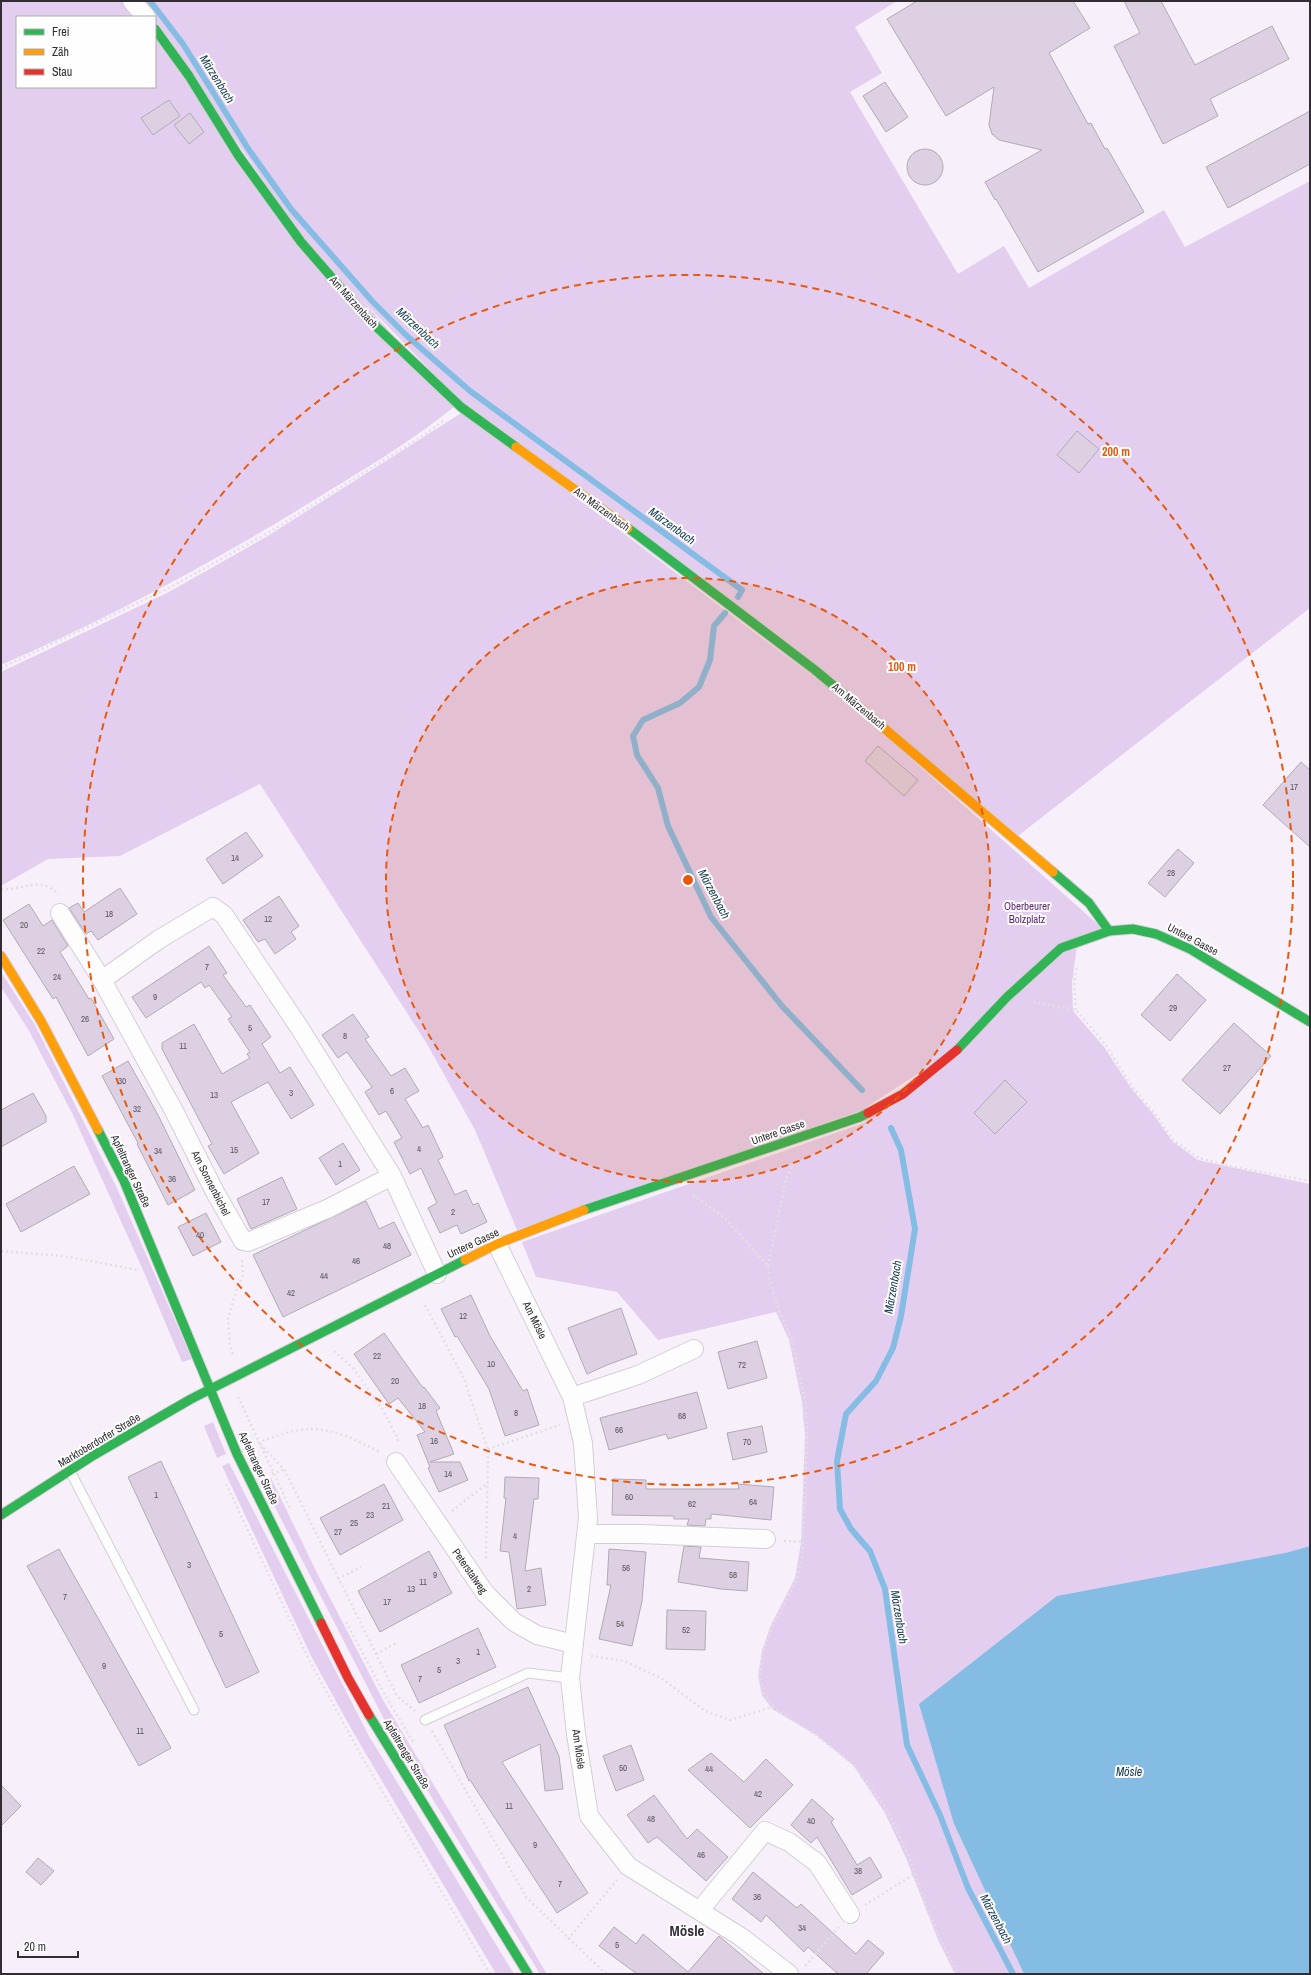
<svg xmlns="http://www.w3.org/2000/svg" width="1311" height="1975" viewBox="0 0 1311 1975" font-family="'Archivo Narrow',sans-serif">
	<rect width="100%" height="100%" fill="#f7f0fa"/>
	<g fill="#e4cef0">
		<path d="M 1,1 L 128,1 L 143,17 L 17,17 L 17,87 L 155,87 L 155,34 L 236,156 L 455,406 C 415,439 371,465 327,492 C 223,557 114,616 1,665 Z"/>
		<polygon points="136,1 897,1 855,27 882,73 850,92 958,274 1004,246 1029,288 1164,210 1185,247 1310,181 1310,608 1018,836 463,404 305,241 155,23 155,17 150,17"/>
		<polygon points="463,412 848,703 1102,928 950,1053 862,1110 517,1230 475,1130 427,1044 260,784 120,856 48,859 1,886 1,672 167,593 266,537"/>
		<polygon points="1077,946 1072,983 1073,1011 1104,1047 1131,1088 1154,1115 1172,1141 1198,1160 1310,1184 1310,1546 1285,1553 954,1824 1024,1974 955,1974 938,1940 906,1858 885,1813 853,1765 816,1735 772,1709 762,1695 758,1675 762,1651 770,1627 795,1578 801,1543 805,1436 802,1402 789,1340 776,1312 658,1340 617,1292 536,1277 522,1242 864,1123"/>
		<polygon points="1,972 35,1025 116,1186 192,1359 182,1362 143,1270 73,1115 28,1029 1,987"/>
		<polygon points="213,1422 226,1454 217,1458 204,1426"/>
		<polygon points="229,1463 369,1736 514,1974 496,1974 353,1732 311,1656 222,1466"/>
		<polygon points="271,1478 317,1573 383,1700 547,1974 540,1974 386,1723 262,1482"/>
	</g>
	<polygon fill="#85bce4" points="1310,1546 1310,1974 1024,1974 954,1824 919,1704 1057,1596 1285,1553"/>
	<g fill="none" stroke-linecap="round" stroke-linejoin="round">
		<g stroke="#85bce4" stroke-width="6">
			<polyline points="150,1 183,44 249,150 291,209 372,301 407,336 470,391 742,590 738,597"/>
			<polyline points="725,613 714,626 710,660 699,687 680,703 643,720 633,736 637,755 658,788 668,826 711,917 782,1006 862,1090"/>
			<polyline points="891,1128 901,1150 915,1229 901,1316 893,1348 876,1381 846,1414 837,1461 840,1509 851,1529 870,1551 885,1589 907,1745 940,1815 968,1888 1013,1974"/>
		</g>
	</g>
	<g fill="#dcd0e2" stroke="#b1abb3">
		<polygon points="917,1 1073,1 1090,28 1049,53 1088,124 1091,123 1105,149 1107,148 1144,212 1038,272 996,199 995,200 985,182 1042,150 999,140 992,134 989,125 994,87 946,116 887,19"/>
		<polygon points="1124,1 1161,1 1195,65 1272,26 1289,59 1210,99 1218,116 1163,144 1114,46 1140,33"/>
		<polygon points="885,82 908,117 886,132 863,96"/>
		<polygon points="169,100 180,116 153,135 141,118"/>
		<polygon points="1310,111 1310,164 1228,208 1206,167"/>
		<polygon points="190,113 204,132 189,144 174,125"/>
		<circle cx="925" cy="167" r="18"/>
		<polygon points="1077,431 1099,449 1079,473 1057,455"/>
		<polygon points="878,746 918,780 904,796 865,761"/>
		<polygon points="1301,762 1310,770 1310,847 1263,805"/>
		<polygon points="246,832 263,856 223,884 206,859"/>
		<polygon points="1178,849 1194,863 1165,897 1148,883"/>
		<polygon points="120,888 137,914 98,940 91,931 86,934 69,908 78,903 84,912"/>
		<polygon points="279,896 299,926 291,932 296,939 275,954 265,939 258,942 243,920"/>
		<polygon points="29,904 43,926 52,920 68,946 60,952 89,999 91,998 114,1039 88,1056 56,997 53,999 3,920"/>
		<polygon points="209,946 227,973 223,975 246,1007 250,1005 271,1037 262,1044 280,1073 290,1067 314,1105 291,1119 268,1082 231,1102 259,1153 224,1174 208,1146 212,1144 162,1049 162,1043 194,1024 222,1074 250,1058 247,1054 250,1052 228,1019 232,1017 209,985 205,988 201,982 146,1018 132,997"/>
		<polygon points="1177,974 1206,1000 1170,1041 1141,1015"/>
		<polygon points="353,1014 369,1037 365,1039 391,1076 405,1068 419,1091 405,1099 423,1128 428,1125 443,1157 438,1160 455,1195 466,1190 473,1205 478,1203 487,1222 461,1234 457,1225 440,1233 428,1208 437,1203 421,1168 410,1174 394,1142 402,1138 386,1111 379,1115 365,1092 372,1087 347,1052 338,1058 322,1035"/>
		<polygon points="1234,1023 1271,1056 1220,1114 1182,1080"/>
		<polygon points="128,1061 158,1115 195,1190 168,1205 137,1144 138,1143 102,1076"/>
		<polygon points="1005,1080 1027,1102 995,1134 974,1113"/>
		<polygon points="33,1093 46,1116 46,1122 1,1147 1,1110"/>
		<polygon points="343,1143 360,1170 336,1185 319,1158"/>
		<polygon points="74,1166 90,1194 21,1232 6,1204"/>
		<polygon points="282,1177 297,1209 251,1229 237,1199"/>
		<polygon points="366,1201 379,1229 394,1222 411,1255 283,1317 253,1255"/>
		<polygon points="206,1213 221,1242 193,1256 178,1227"/>
		<polygon points="471,1295 490,1336 523,1391 527,1389 539,1425 505,1436 489,1389 457,1336 455,1337 441,1309"/>
		<polygon points="621,1308 637,1354 607,1365 587,1374 568,1328"/>
		<polygon points="384,1333 423,1388 424,1387 440,1408 436,1411 454,1454 430,1462 460,1462 468,1480 439,1492 428,1468 430,1467 417,1435 425,1432 398,1398 389,1404 354,1354"/>
		<polygon points="757,1341 767,1378 728,1389 718,1352"/>
		<polygon points="697,1392 707,1428 668,1439 666,1434 609,1450 600,1418"/>
		<polygon points="762,1426 767,1452 733,1460 727,1433"/>
		<polygon points="161,1461 259,1672 226,1688 128,1477"/>
		<polygon points="505,1477 539,1478 538,1499 534,1499 525,1571 541,1568 546,1605 517,1609 509,1552 500,1551 506,1498 504,1498"/>
		<polygon points="613,1479 646,1480 646,1489 739,1489 738,1484 774,1487 771,1520 711,1514 711,1519 706,1519 705,1526 687,1525 689,1519 674,1519 674,1516 612,1515"/>
		<polygon points="384,1484 403,1520 340,1555 320,1518"/>
		<polygon points="684,1546 701,1547 699,1558 749,1562 747,1591 721,1589 678,1582"/>
		<polygon points="59,1549 171,1748 139,1766 27,1566"/>
		<polygon points="609,1549 646,1552 642,1601 632,1646 599,1639 611,1585 607,1585"/>
		<polygon points="429,1551 452,1593 380,1632 358,1591"/>
		<polygon points="667,1610 706,1611 705,1650 666,1649"/>
		<polygon points="478,1628 496,1667 419,1703 401,1665"/>
		<polygon points="528,1687 559,1756 563,1789 545,1791 540,1744 502,1762 588,1893 557,1913 470,1780 469,1781 444,1725"/>
		<polygon points="631,1745 644,1780 616,1791 603,1756"/>
		<polygon points="711,1753 744,1782 766,1759 793,1785 750,1828 688,1770"/>
		<polygon points="1,1785 21,1806 1,1826"/>
		<polygon points="654,1795 687,1839 697,1829 728,1857 706,1881 657,1837 648,1843 627,1815"/>
		<polygon points="812,1799 834,1819 831,1822 857,1865 870,1857 882,1877 852,1895 817,1837 811,1843 791,1825"/>
		<polygon points="38,1858 54,1871 41,1885 26,1872"/>
		<polygon points="753,1872 797,1908 801,1904 856,1954 868,1940 884,1953 866,1974 838,1974 808,1947 804,1952 766,1915 761,1922 732,1899"/>
		<polygon points="614,1927 636,1944 643,1934 688,1972 719,1936 764,1974 637,1974 599,1946"/>
	</g>
	<g fill="none" stroke-linecap="round" stroke-linejoin="round">
		<defs>
			<g id="lane">
				<polyline points="70,1471 194,1710"/>
				<polyline points="425,1720 528,1673 570,1678"/>
			</g>
			<g id="street">
				<polyline points="132,1 146,17"/>
				<polyline points="60,913 102,980"/>
				<polyline points="392,1176 327,1209 248,1242 243,1241 216,1194 174,1111 102,980 158,940 213,907 224,915 299,1027 392,1176 437,1274"/>
				<polyline points="497,1244 572,1397 583,1443 588,1518 570,1678 576,1734 589,1816 628,1866 741,1937 789,1974"/>
				<polyline points="572,1397 638,1375 694,1349"/>
				<polyline points="396,1462 485,1593 514,1622 537,1635 574,1644"/>
				<polyline points="587,1534 640,1534 766,1539"/>
				<polyline points="700,1910 765,1831 789,1842 817,1863 850,1914"/>
			</g>
			<g id="fast">
				<polyline points="155,29 189,76 238,155 301,242 366,317 461,407 516,447"/>
				<polyline points="628,528 815,670 852,701"/>
				<polyline points="1053,872 1089,903 1109,931"/>
				<polyline points="957,1050 1007,997 1061,948 1109,931 1133,929 1156,934 1190,949 1310,1022"/>
				<polyline points="98,1130 124,1181 237,1454 321,1623"/>
				<polyline points="584,1210 860,1117 868,1113"/>
				<polyline points="1,1515 94,1455 191,1399 465,1260"/>
				<polyline points="369,1715 528,1974"/>
			</g>
			<g id="slow">
				<polyline points="516,447 628,528"/>
				<polyline points="852,701 1053,872"/>
				<polyline points="1,956 41,1021 98,1130"/>
				<polyline points="465,1260 497,1244 584,1210"/>
			</g>
			<g id="jam">
				<polyline points="868,1113 903,1094 957,1050"/>
				<polyline points="321,1623 348,1678 369,1715"/>
			</g>
		</defs>
		<use href="#lane" stroke="#d3ced5" stroke-width="11"/>
		<use href="#street" stroke="#d3ced5" stroke-width="20"/>
		<use href="#fast" stroke="#d3ced5" stroke-width="11"/>
		<use href="#slow" stroke="#d3ced5" stroke-width="11"/>
		<use href="#jam" stroke="#d3ced5" stroke-width="11"/>
		<g stroke="#e2e0e3" stroke-width="2.5" stroke-dasharray="2 3" stroke-linecap="butt">
			<polyline points="1,668 169,588 268,533 427,433 444,420"/>
			<path d="M 1,889 C 21,891 43,875 58,895"/>
			<polyline points="1033,1002 1076,1010 1105,1044 1133,1088 1156,1115 1173,1140 1199,1158 1233,1167 1310,1181"/>
			<polyline points="1076,1010 1074,984 1077,965"/>
			<polyline points="693,1195 725,1218 768,1266 771,1284 779,1310 791,1338 805,1401 807,1437 802,1556 797,1579 772,1627 763,1650 760,1674 764,1693 772,1707"/>
			<polyline points="1,1251 63,1256 138,1270"/>
			<polyline points="768,1266 786,1179 794,1162"/>
			<polyline points="425,1305 464,1379 488,1449 486,1560"/>
			<polyline points="334,1351 354,1369 383,1410 398,1439 397,1444"/>
			<polyline points="233,1354 230,1346 228,1319 235,1294 243,1275 242,1260"/>
			<polyline points="238,1397 291,1510"/>
			<path d="M 258,1443 C 272,1437 295,1429 310,1429 C 335,1429 360,1441 381,1453"/>
			<polyline points="260,1444 284,1469 397,1696 415,1711"/>
			<polyline points="488,1449 560,1425"/>
			<polyline points="272,1474 284,1469"/>
			<polyline points="226,1484 308,1658 362,1757 490,1974"/>
			<polyline points="452,1511 488,1483"/>
			<polyline points="784,1541 803,1542"/>
			<polyline points="338,1579 361,1567"/>
			<polyline points="346,1622 386,1697 413,1742"/>
			<polyline points="376,1654 398,1642"/>
			<polyline points="591,1656 624,1661 661,1678 705,1711 730,1720 772,1707 816,1735 854,1765 888,1812 910,1860 925,1904 940,1940 958,1974"/>
			<polyline points="432,1731 526,1897 606,1974"/>
			<polyline points="865,1905 914,1874"/>
			<polyline points="568,1939 617,1880"/>
			<polyline points="805,1966 839,1927"/>
		</g>
		<use href="#lane" stroke="#fefdfe" stroke-width="9"/>
		<use href="#street" stroke="#fefdfe" stroke-width="18"/>
		<use href="#fast" stroke="#30b455" stroke-width="9"/>
		<use href="#slow" stroke="#ff9f0a" stroke-width="9"/>
		<use href="#jam" stroke="#e5322d" stroke-width="9"/>
	</g>
	<circle cx="688" cy="880" r="302" fill="#e8590c" fill-opacity=".12"/>
	<g fill="none" stroke="#e8590c" stroke-width="2" stroke-dasharray="7 5">
		<circle cx="688" cy="880" r="302"/>
		<circle cx="688" cy="880" r="605"/>
	</g>
	<g text-anchor="middle" stroke-width="4" stroke-linejoin="round" paint-order="stroke">
		<g font-size="9" fill="#5c565f">
			<text x="1294" y="790">17</text>
			<text x="235" y="861">14</text>
			<text x="1171" y="876">28</text>
			<text x="109" y="917">18</text>
			<text x="268" y="922">12</text>
			<text x="24" y="928">20</text>
			<text x="41" y="954">22</text>
			<text x="207" y="970">7</text>
			<text x="57" y="980">24</text>
			<text x="155" y="1000">9</text>
			<text x="1173" y="1011">29</text>
			<text x="85" y="1022">26</text>
			<text x="250" y="1031">5</text>
			<text x="345" y="1039">8</text>
			<text x="183" y="1049">11</text>
			<text x="1227" y="1071">27</text>
			<text x="122" y="1084">30</text>
			<text x="392" y="1094">6</text>
			<text x="291" y="1096">3</text>
			<text x="214" y="1098">13</text>
			<text x="137" y="1112">32</text>
			<text x="419" y="1152">4</text>
			<text x="234" y="1153">15</text>
			<text x="158" y="1154">34</text>
			<text x="340" y="1167">1</text>
			<text x="172" y="1182">36</text>
			<text x="266" y="1205">17</text>
			<text x="453" y="1215">2</text>
			<text x="200" y="1238">40</text>
			<text x="387" y="1249">48</text>
			<text x="356" y="1264">46</text>
			<text x="324" y="1279">44</text>
			<text x="291" y="1296">42</text>
			<text x="463" y="1319">12</text>
			<text x="377" y="1359">22</text>
			<text x="491" y="1367">10</text>
			<text x="742" y="1368">72</text>
			<text x="395" y="1384">20</text>
			<text x="422" y="1409">18</text>
			<text x="516" y="1416">8</text>
			<text x="682" y="1419">68</text>
			<text x="619" y="1433">66</text>
			<text x="434" y="1444">16</text>
			<text x="747" y="1445">70</text>
			<text x="448" y="1477">14</text>
			<text x="156" y="1498">1</text>
			<text x="629" y="1500">60</text>
			<text x="753" y="1505">64</text>
			<text x="692" y="1507">62</text>
			<text x="386" y="1509">21</text>
			<text x="370" y="1518">23</text>
			<text x="354" y="1526">25</text>
			<text x="338" y="1535">27</text>
			<text x="515" y="1539">4</text>
			<text x="189" y="1568">3</text>
			<text x="626" y="1571">56</text>
			<text x="435" y="1578">9</text>
			<text x="733" y="1578">58</text>
			<text x="423" y="1585">11</text>
			<text x="411" y="1592">13</text>
			<text x="529" y="1592">2</text>
			<text x="65" y="1600">7</text>
			<text x="387" y="1605">17</text>
			<text x="620" y="1627">54</text>
			<text x="686" y="1633">52</text>
			<text x="221" y="1637">5</text>
			<text x="478" y="1655">1</text>
			<text x="458" y="1664">3</text>
			<text x="104" y="1669">9</text>
			<text x="439" y="1673">5</text>
			<text x="420" y="1682">7</text>
			<text x="140" y="1734">11</text>
			<text x="623" y="1771">50</text>
			<text x="709" y="1772">44</text>
			<text x="758" y="1797">42</text>
			<text x="509" y="1809">11</text>
			<text x="651" y="1822">48</text>
			<text x="811" y="1824">40</text>
			<text x="535" y="1848">9</text>
			<text x="701" y="1858">46</text>
			<text x="858" y="1874">38</text>
			<text x="560" y="1887">7</text>
			<text x="757" y="1900">36</text>
			<text x="802" y="1931">34</text>
			<text x="617" y="1948">5</text>
		</g>
		<g font-size="11" fill="#312d33" stroke="#fefefe">
			<text transform="translate(354 302) rotate(48)" y="4">Am Märzenbach</text>
			<text transform="translate(602 509) rotate(36)" y="4">Am Märzenbach</text>
			<text transform="translate(859 706) rotate(40)" y="4">Am Märzenbach</text>
			<text transform="translate(1193 939) rotate(28)" y="4">Untere Gasse</text>
			<text transform="translate(778 1132) rotate(-19)" y="4">Untere Gasse</text>
			<text transform="translate(131 1171) rotate(65)" y="4">Apfeltranger Straße</text>
			<text transform="translate(211 1183) rotate(63)" y="4">Am Sonnenbichel</text>
			<text transform="translate(473 1243) rotate(-25)" y="4">Untere Gasse</text>
			<text transform="translate(535 1320) rotate(64)" y="4">Am Mösle</text>
			<text transform="translate(99 1440) rotate(-31)" y="4">Marktoberdorfer Straße</text>
			<text transform="translate(259 1468) rotate(65)" y="4">Apfeltranger Straße</text>
			<text transform="translate(470 1571) rotate(55)" y="4">Peterstalweg</text>
			<text transform="translate(579 1749) rotate(82)" y="4">Am Mösle</text>
			<text transform="translate(407 1754) rotate(59)" y="4">Apfeltranger Straße</text>
		</g>
		<g font-size="11" fill="#5f2678" stroke="#fefefe">
			<text x="1027" y="910">Oberbeurer<tspan x="1027" dy="13">Bolzplatz</tspan></text>
		</g>
		<g font-size="12" font-style="italic" fill="#1c4056" stroke="#fefefe">
			<text transform="translate(217 79) rotate(58)" y="4">Märzenbach</text>
			<text transform="translate(418 328) rotate(43)" y="4">Märzenbach</text>
			<text transform="translate(672 526) rotate(36)" y="4">Märzenbach</text>
			<text transform="translate(714 894) rotate(62)" y="4">Märzenbach</text>
			<text transform="translate(893 1287) rotate(-80)" y="4">Märzenbach</text>
			<text transform="translate(899 1617) rotate(81)" y="4">Märzenbach</text>
			<text x="1129" y="1776">Mösle</text>
			<text transform="translate(996 1919) rotate(62)" y="4">Märzenbach</text>
		</g>
		<g font-size="15" font-weight="bold" fill="#352c39" stroke="#fefefe">
			<text x="687" y="1936">Mösle</text>
		</g>
	</g>
	<circle cx="688" cy="880" r="6" fill="#e8590c" stroke="#fefefe" stroke-width="2"/>
	<g font-size="12" text-anchor="middle" font-weight="bold" fill="#e8590c" stroke="#fefefe" stroke-width="4" stroke-linejoin="round" paint-order="stroke">
		<text x="1116" y="456">200 m</text>
		<text x="902" y="671">100 m</text>
	</g>
	<rect width="1311" height="1975" fill="none" stroke="#312d33" stroke-width="4"/>
	<rect x="16" y="16" width="140" height="72" fill="#fefefe" stroke="#acaaad"/>
	<rect x="24" y="29" width="20" height="6" fill="#30b455" stroke="#acaaad"/>
	<text x="52" y="36" font-size="12" fill="#312d33">Frei</text>
	<rect x="24" y="49" width="20" height="6" fill="#ff9f0a" stroke="#acaaad"/>
	<text x="52" y="56" font-size="12" fill="#312d33">Zäh</text>
	<rect x="24" y="69" width="20" height="6" fill="#e5322d" stroke="#acaaad"/>
	<text x="52" y="76" font-size="12" fill="#312d33">Stau</text>
	<path d="M18 1951v6h60v-6" fill="none" stroke="#312d33" stroke-width="2"/>
	<text x="24" y="1951" font-size="12" fill="#312d33" stroke="#fefefe" stroke-width="3" paint-order="stroke">20 m</text>
</svg>
